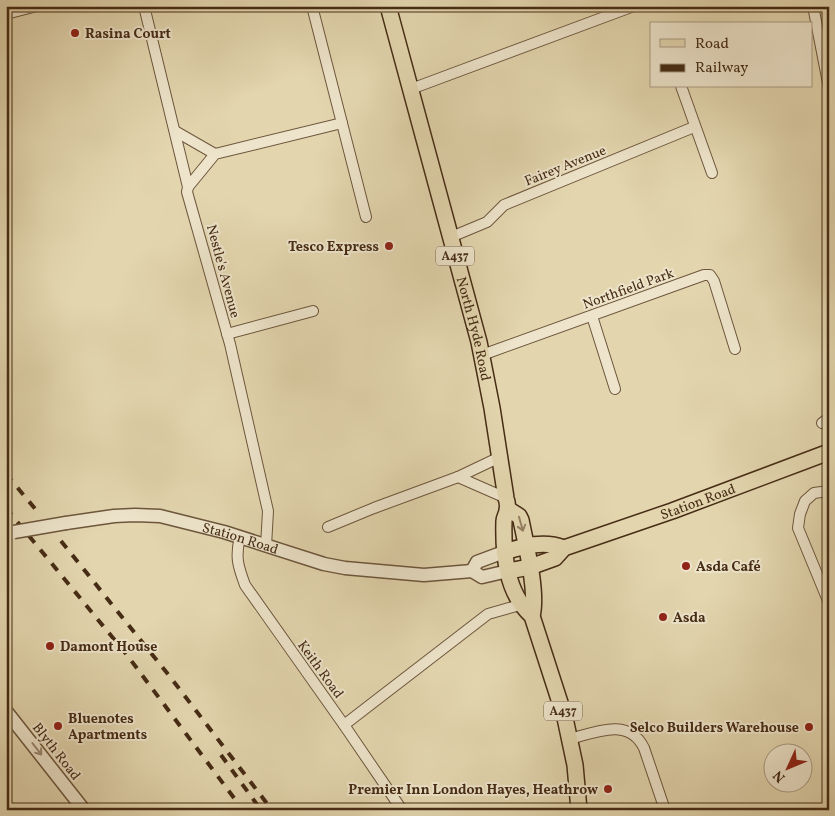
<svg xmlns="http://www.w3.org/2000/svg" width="835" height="816" viewBox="0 0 835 816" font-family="Vollkorn,serif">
	<rect width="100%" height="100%" fill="#e3d6af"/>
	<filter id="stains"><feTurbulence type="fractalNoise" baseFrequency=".004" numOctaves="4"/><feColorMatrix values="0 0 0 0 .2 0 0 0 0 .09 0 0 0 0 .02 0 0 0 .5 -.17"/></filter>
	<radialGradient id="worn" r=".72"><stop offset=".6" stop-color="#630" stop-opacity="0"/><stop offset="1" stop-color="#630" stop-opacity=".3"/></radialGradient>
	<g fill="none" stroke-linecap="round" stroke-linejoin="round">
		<defs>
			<g id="minor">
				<polyline points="144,6 188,187 187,192 230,344 268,511 266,546"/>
				<polyline points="312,6 366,217"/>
				<polyline points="813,6 829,88"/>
				<polyline points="6,14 37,6"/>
				<polyline points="681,86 712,173"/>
				<polyline points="411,89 634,6"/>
				<polyline points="175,131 215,154"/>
				<polyline points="188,187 215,154 342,123"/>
				<polyline points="451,237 487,222 504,205 694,127"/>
				<polyline points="592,316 615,389"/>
				<polyline points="227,334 313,311"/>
				<polyline points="482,355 704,275 710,275 714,281 735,349"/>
				<polyline points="822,423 829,418"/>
				<polyline points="458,477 506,498"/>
				<polyline points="829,491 814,493 805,501 800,514 798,528 829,603"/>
				<polyline points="328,527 374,508 458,477 500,457"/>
				<path d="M 240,537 C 235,557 238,566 245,585 L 344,725 L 402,810"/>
				<polyline points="344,725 488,614 527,603"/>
				<path d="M 570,739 C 596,732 629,717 644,748 L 665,810"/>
			</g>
			<g id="tertiary">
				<path id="s1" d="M 66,523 L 114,516 L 135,515 L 160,516 L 224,532 L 324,564 L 345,568 L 424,575 L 472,571 L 482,577 L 508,571"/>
				<polyline points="472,571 477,562 504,552"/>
				<polyline points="6,711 84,810"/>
			</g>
			<g id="primary">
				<path id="s2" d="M 388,6 L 479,342 L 492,408 L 506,498 C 507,501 508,506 507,510 C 507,514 504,517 504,521 C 503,554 506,593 532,616 L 565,718 L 575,765 L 579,810"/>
				<path d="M 508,509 L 519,516 L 521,520 C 526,545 538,593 532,616"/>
				<path d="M 504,552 C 524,546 544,540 564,548"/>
				<path id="s3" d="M 508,571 L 530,567 L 555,558 L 564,548 L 672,511 L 829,452"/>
			</g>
		</defs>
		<use href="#minor" stroke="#6d563c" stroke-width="12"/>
		<use href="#tertiary" stroke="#6d563c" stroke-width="15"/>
		<use href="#primary" stroke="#462c15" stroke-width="18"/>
		<use href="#minor" stroke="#ede4cb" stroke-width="10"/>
		<use href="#tertiary" stroke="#ede4cb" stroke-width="12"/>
		<use href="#primary" stroke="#e3d6af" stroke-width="15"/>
		<g stroke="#462c15" stroke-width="4" stroke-dasharray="9 9" stroke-linecap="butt">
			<polyline points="6,474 37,511"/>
			<polyline points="6,508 127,655 243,810"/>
			<polyline points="61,541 171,678 272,810"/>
			<polyline points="221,755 261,810"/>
		</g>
		<defs>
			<polyline id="tertiary-bridge" points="14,532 66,523"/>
		</defs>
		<use href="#tertiary-bridge" stroke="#6d563c" stroke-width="15" stroke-linecap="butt"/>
		<use href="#tertiary-bridge" stroke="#ede4cb" stroke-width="12"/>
	</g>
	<defs><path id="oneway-shaft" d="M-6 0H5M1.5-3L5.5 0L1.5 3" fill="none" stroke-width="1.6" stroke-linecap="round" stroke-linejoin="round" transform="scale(1.25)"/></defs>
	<use stroke="#948162" href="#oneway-shaft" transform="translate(521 524) rotate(74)"/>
	<use stroke="#9a8870" href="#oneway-shaft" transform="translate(37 749) rotate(52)"/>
	<g fill="#8f2418" stroke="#ede4cb" stroke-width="2">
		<circle cx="75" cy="33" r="5"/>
		<circle cx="389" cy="246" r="5"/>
		<circle cx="686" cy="566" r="5"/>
		<circle cx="663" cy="617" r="5"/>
		<circle cx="50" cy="646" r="5"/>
		<circle cx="58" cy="726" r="5"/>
		<circle cx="809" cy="727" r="5"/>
		<circle cx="608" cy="789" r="5"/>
	</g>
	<g text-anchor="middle" stroke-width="4" stroke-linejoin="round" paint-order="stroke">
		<g fill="#ede4cb" stroke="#78634c" stroke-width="1">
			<rect x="436" y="246.5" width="38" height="19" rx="4"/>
			<rect x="544" y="701.5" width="38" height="19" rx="4"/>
		</g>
		<g font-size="12" font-weight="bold" fill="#462c15">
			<text x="455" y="260">A437</text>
			<text x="563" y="715">A437</text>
		</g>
		<g font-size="14" font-weight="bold" fill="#462c15" stroke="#ede4cb" text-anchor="start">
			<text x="85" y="38">Rasina Court</text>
			<text x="379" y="251" text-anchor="end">Tesco Express</text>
			<text x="696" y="571">Asda Café</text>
			<text x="673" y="622">Asda</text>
			<text x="60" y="651">Damont House</text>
			<text x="68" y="723">Bluenotes<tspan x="68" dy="16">Apartments</tspan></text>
			<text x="799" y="732" text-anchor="end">Selco Builders Warehouse</text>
			<text x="598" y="794" text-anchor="end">Premier Inn London Hayes, Heathrow</text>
		</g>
		<g font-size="14" fill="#462c15" stroke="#ede4cb">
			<text transform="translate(565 165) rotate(-22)" y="5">Fairey Avenue</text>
			<text transform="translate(224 271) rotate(75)" y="5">Nestle's Avenue</text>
			<text transform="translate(628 288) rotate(-20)" y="5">Northfield Park</text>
			<text dy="5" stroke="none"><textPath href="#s2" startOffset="334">North Hyde Road</textPath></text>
			<text dy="5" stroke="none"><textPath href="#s3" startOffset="204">Station Road</textPath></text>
			<text dy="5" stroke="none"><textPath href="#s1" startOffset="178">Station Road</textPath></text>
			<text transform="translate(321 669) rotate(54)" y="5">Keith Road</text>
			<text transform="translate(57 751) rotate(52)" y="5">Blyth Road</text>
		</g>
	</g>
	<rect width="835" height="816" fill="none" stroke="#e3d6af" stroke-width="25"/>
	<rect x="8" y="8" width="820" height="801" fill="none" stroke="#462c15" stroke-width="2.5"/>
	<rect x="12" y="12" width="810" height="791" fill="none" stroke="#462c15"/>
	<rect x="650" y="22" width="162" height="65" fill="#ede4cb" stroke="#aa9a82"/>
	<rect x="660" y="39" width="25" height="8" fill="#e3d6af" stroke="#aa9a82"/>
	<text x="695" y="48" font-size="15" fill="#462c15">Road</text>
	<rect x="660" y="64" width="25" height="8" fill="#462c15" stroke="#aa9a82"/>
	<text x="695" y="72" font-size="15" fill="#462c15">Railway</text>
	<g transform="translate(788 768) rotate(226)"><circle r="24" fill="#ede4cb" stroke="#aa9a82"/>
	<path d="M0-4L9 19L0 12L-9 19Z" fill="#8f2418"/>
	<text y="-8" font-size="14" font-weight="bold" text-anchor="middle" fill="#462c15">N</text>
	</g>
	<rect width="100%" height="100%" filter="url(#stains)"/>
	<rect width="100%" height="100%" fill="url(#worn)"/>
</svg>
